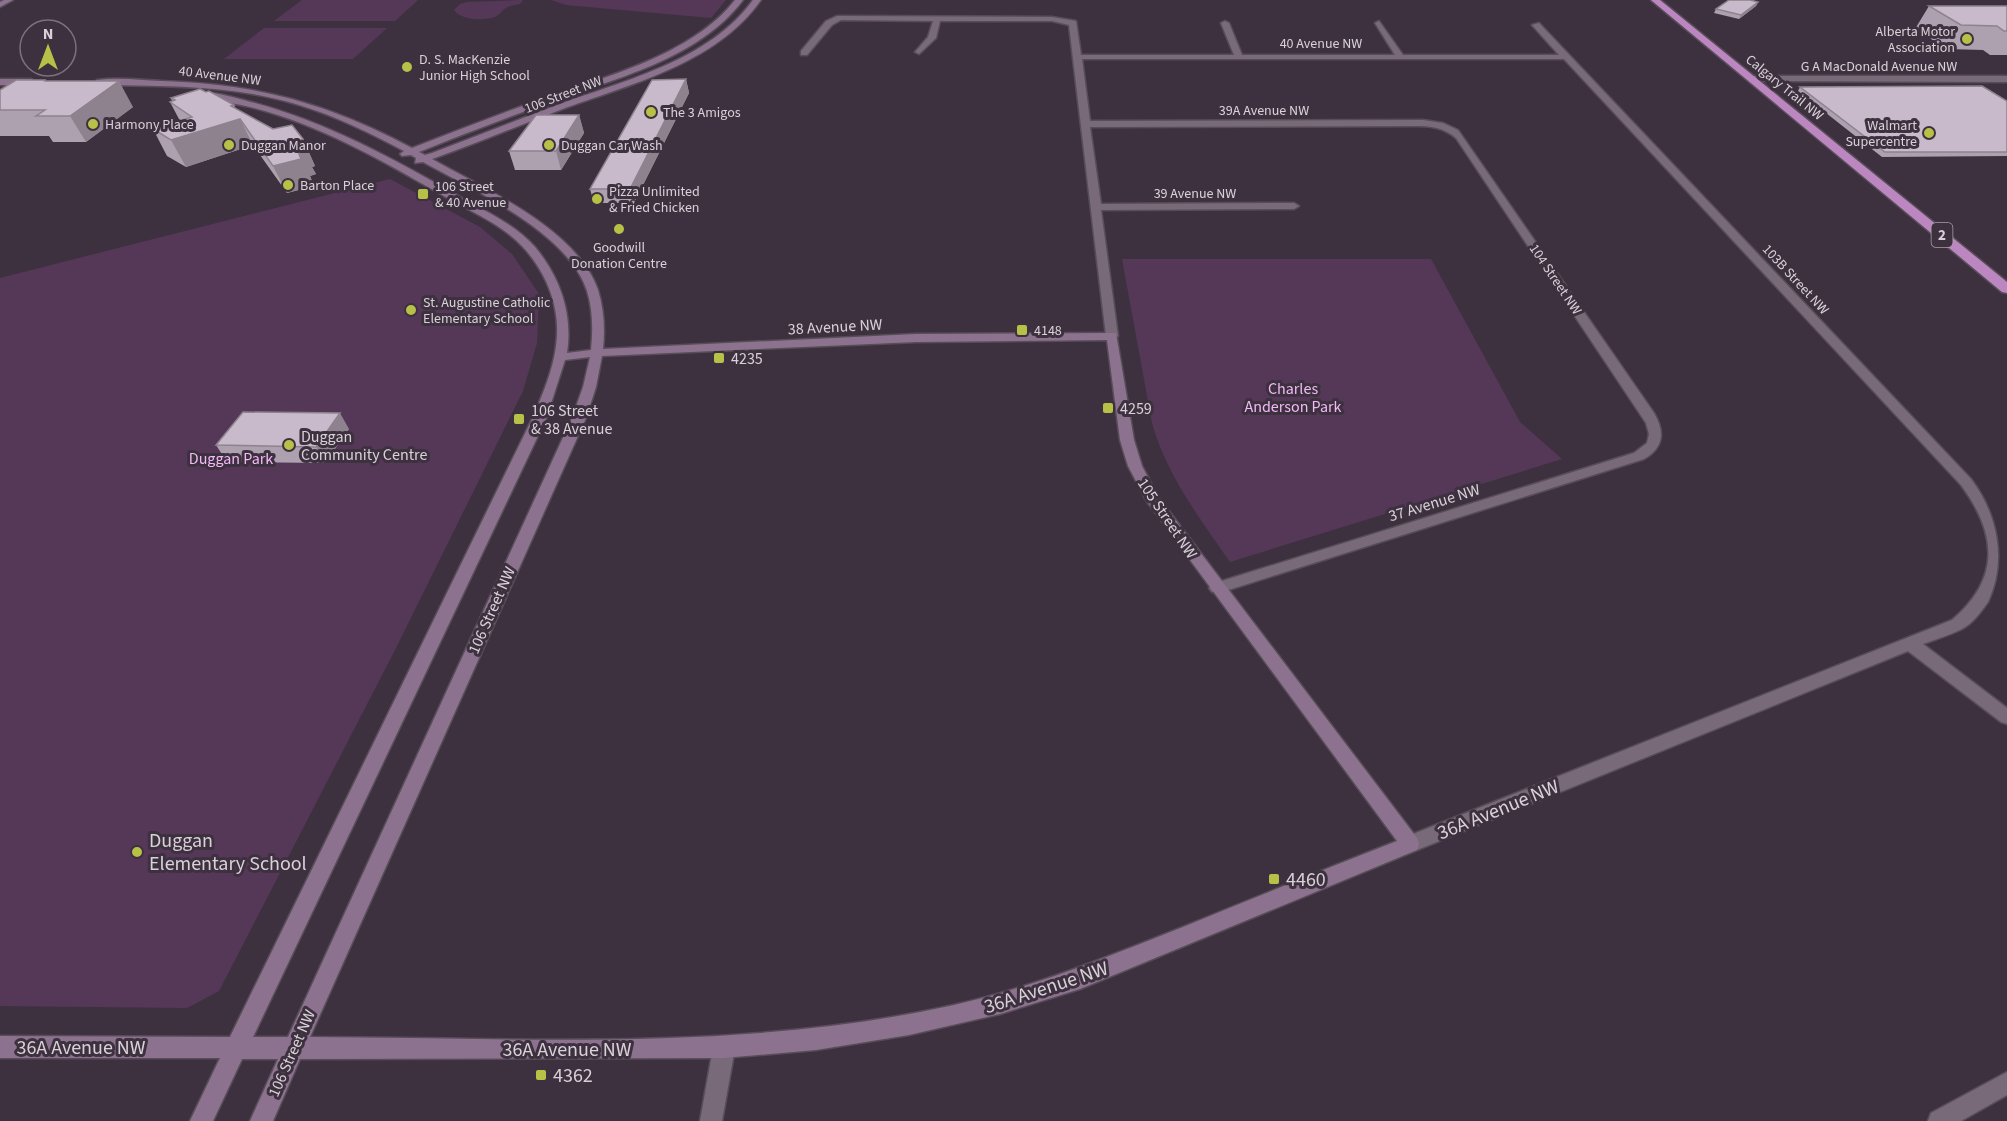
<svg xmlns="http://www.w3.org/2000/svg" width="2007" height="1121" viewBox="0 0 2007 1121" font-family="'Source Sans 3',sans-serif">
	<rect width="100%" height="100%" fill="#3e313f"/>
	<g fill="#553858">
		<polygon points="302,0 418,0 395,21 274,21"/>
		<path d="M 523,0 L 520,4 C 516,5 510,5 506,8 C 502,10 500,15 495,17 C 484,21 460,20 454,10 L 460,4 L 467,2 Z"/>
		<polygon points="551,0 726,0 711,18 566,5"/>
		<polygon points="264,28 387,28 353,59 224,59"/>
		<polygon points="390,179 480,227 512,254 539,294 537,343 523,391 395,650 219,991 187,1008 0,1006 0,278"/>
		<path d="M 1122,259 L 1431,259 L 1520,422 L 1562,459 L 1230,562 C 1199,517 1167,476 1152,423 Z"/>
	</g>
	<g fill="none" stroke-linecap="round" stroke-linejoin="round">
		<defs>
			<g id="street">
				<path d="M 837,16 L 1052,17 L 1076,21 L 1081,55 L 1234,55 L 1221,23 L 1225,21 L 1229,23 L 1242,55 L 1395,55 L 1375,23 L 1379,21 L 1403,55 L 1559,55 L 1532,25 L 1539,23 L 1971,479 C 1998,515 2007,561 1988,602 C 1981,612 1973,623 1962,629 C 1950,635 1936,639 1923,644 L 2007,708 L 2007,724 L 2001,722 L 1908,651 L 1417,850 L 1410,852 L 1403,850 L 1401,844 L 1403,838 L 1952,620 C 2001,578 1997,534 1961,485 L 1564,59 L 1082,59 L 1090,121 L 1423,120 L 1443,123 L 1458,130 L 1654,413 C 1665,432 1664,447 1644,459 L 1222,592 L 1212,592 L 1209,588 L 1212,584 L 1634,453 L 1647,443 L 1649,434 L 1646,423 L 1456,138 C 1444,128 1432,126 1418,126 L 1090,127 L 1101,204 L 1294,203 L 1299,206 L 1294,209 L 1101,210 L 1118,336 L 1112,340 L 1106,336 L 1069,25 L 1052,21 L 940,21 L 936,38 L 919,54 L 915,52 L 928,37 L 933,21 L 841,20 L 832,25 L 807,55 L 801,55 L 801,51 L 826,21 Z"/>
				<polygon points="1752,76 2007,76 2007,82 1749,81 1748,79"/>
				<polygon points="724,1037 732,1040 735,1048 722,1121 700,1121 713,1048 716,1040"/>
				<polygon points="2007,1072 2007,1095 1961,1121 1928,1121 1931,1113"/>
			</g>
			<g id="secondary">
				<polygon points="4,0 13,0 0,7 0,2"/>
				<path d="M 735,0 L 743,0 C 699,59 614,79 547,103 C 504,119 461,135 419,152 L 425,155 L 432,153 C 475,137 517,120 560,104 C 626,80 710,60 753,0 L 761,0 C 716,64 630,84 560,110 C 517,126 475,144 432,159 C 485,189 577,229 598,290 C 604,309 605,330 603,349 L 916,334 L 1116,333 L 1134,440 L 1142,466 L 1159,498 L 1417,838 L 1419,844 L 1417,850 L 1080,989 L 1000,1014 L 909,1035 L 816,1050 L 723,1058 L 300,1059 L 273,1121 L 250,1121 L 278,1059 L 242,1059 L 213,1121 L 190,1121 L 220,1058 L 0,1058 L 0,1036 L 230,1037 L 532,419 C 547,385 563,347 555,309 C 551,286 538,263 522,246 C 502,225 474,213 449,199 C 390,165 330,130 265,111 C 243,104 220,102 198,97 L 198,93 C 213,91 232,97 247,101 C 322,120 388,156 455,194 C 482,210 514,223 535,247 C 560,277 573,314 567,353 L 591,350 C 593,330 593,310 587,291 C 568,232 473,190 423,162 L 415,163 L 416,158 L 411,155 L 402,156 L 400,154 L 404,151 C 370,133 336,116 299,105 C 235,85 167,86 100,85 L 96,82 L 97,80 C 117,77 141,80 161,81 C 257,84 327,103 412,148 C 455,131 498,115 541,99 C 605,77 692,55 735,0 ZM 1107,340 L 1120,440 L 1128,466 L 1146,500 L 1397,841 C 1325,869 1254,898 1183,927 C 1107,957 1034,987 954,1005 C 743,1052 525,1038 310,1037 L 586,418 L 596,387 L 602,356 L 916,342 ZM 590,357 L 583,387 L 572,418 L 288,1037 L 253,1037 L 546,419 L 565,360 Z"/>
				<polygon points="0,79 31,79 35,82 31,85 0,85"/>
			</g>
			<polygon id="highway" points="1651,0 1660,0 2007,282 2007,293 2002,292"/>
		</defs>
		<use href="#street" stroke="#574d58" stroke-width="3"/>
		<use href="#secondary" stroke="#574d58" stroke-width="3"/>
		<use href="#highway" stroke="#574d58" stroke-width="3"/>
		<use href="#street" fill="#796a7a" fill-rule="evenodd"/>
		<use href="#secondary" fill="#8d728f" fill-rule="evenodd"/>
		<use href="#highway" fill="#bc86c1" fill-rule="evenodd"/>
	</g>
	<g fill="#ada0af">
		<polygon points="1758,2 1756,6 1739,19 1714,13 1716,9"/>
		<polygon points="1929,6 2007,6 2007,55 1990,55 1983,50 1947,49 1915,29"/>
		<polygon points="686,79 689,93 634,203 594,203 590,189"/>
		<polygon points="47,81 133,107 86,142 53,142 49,136 0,136 0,90"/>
		<polygon points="1800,87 2007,101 2007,156 1882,157 1798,91"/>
		<polygon points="171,98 236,109 273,129 303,139 315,166 312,167 316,174 310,176 314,186 287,193 253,145 186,167 167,156 153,129 180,121 170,102 172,101"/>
		<polygon points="579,115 584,133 561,170 515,170 509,151"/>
		<polygon points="349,429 325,463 227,462 216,445"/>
	</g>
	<g fill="#8d828e">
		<polygon points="1758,2 1756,6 1739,19 1741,15"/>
		<polygon points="686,79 689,93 634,203 630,189"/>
		<polygon points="119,81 133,107 86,142 70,116"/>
		<polygon points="234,105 244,125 240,119 253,145 186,167 171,140"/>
		<polygon points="579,115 584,133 561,170 556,151"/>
		<polygon points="303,139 315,166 312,167 316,174 310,176 314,186 287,193 273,166 297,149 298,141"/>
		<polygon points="340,413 349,429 325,463 316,447"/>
	</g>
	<g fill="#c9bacb" stroke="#8d828e" stroke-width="1.5">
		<polygon points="1729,0 1750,0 1758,2 1741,15 1716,9"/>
		<polygon points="1929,6 2007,6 2007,31 2004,31 1997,26 1961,25"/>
		<polygon points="686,79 630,189 590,189 652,80"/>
		<polygon points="16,80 46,80 44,81 119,81 70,116 36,116 45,110 0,110 0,90"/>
		<polygon points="1982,86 2007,101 2007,152 1885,152 1800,87"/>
		<polygon points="200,89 206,92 209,91 234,105 231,106 273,129 292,125 303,139 298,141 303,148 297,149 301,159 273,166 240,119 171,140 153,129 192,117 170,102 175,100 171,98"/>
		<polygon points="536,115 579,115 556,151 509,151"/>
		<polygon points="243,412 340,413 316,447 216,445"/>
	</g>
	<g fill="#b7c148" stroke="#3e313f" stroke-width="2">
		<circle cx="1967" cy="39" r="6"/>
		<circle cx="407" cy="67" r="6"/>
		<circle cx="651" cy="112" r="6"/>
		<circle cx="93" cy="124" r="6"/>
		<circle cx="1929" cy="133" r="6"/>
		<circle cx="229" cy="145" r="6"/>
		<circle cx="549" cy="145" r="6"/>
		<circle cx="288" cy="185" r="6"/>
		<rect x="417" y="188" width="12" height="12" rx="3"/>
		<circle cx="597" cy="199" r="6"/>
		<circle cx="619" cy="229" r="6"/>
		<circle cx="411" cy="310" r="6"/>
		<rect x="1016" y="324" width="12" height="12" rx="3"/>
		<rect x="713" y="352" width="12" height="12" rx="3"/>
		<rect x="1102" y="402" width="12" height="12" rx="3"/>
		<rect x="513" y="413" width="12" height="12" rx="3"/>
		<circle cx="289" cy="445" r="6"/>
		<circle cx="137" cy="852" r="6"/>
		<rect x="1268" y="873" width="12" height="12" rx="3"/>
		<rect x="535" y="1069" width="12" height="12" rx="3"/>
	</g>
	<g text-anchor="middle" stroke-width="6" stroke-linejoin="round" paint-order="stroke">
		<g font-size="14" fill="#d9d1d9" stroke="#3e313f" text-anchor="start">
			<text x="1955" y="36" text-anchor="end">Alberta Motor<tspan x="1955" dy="16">Association</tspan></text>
			<text x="419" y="64">D. S. MacKenzie<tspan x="419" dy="16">Junior High School</tspan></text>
			<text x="663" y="117">The 3 Amigos</text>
			<text x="105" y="129">Harmony Place</text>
			<text x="1917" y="130" text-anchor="end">Walmart<tspan x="1917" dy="16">Supercentre</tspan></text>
			<text x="241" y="150">Duggan Manor</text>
			<text x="561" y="150">Duggan Car Wash</text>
			<text x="300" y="190">Barton Place</text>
			<text x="435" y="191">106 Street<tspan x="435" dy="16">&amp; 40 Avenue</tspan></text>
			<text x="609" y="196">Pizza Unlimited<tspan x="609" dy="16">&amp; Fried Chicken</tspan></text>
			<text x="619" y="252" text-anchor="middle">Goodwill<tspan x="619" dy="16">Donation Centre</tspan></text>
			<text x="423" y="307">St. Augustine Catholic<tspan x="423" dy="16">Elementary School</tspan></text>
			<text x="1034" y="335">4148</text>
		</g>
		<g font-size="14" fill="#d9d1d9" stroke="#3e313f">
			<text x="1321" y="48">40 Avenue NW</text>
			<text x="1879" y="71">G A MacDonald Avenue NW</text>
			<text transform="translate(220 75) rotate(7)" y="5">40 Avenue NW</text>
			<text transform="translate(1785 87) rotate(39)" y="5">Calgary Trail NW</text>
			<text transform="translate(563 94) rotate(-21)" y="5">106 Street NW</text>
			<text x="1264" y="115">39A Avenue NW</text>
			<text x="1195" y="198">39 Avenue NW</text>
			<text transform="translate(1556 279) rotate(56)" y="5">104 Street NW</text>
			<text transform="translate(1796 279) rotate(47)" y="5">103B Street NW</text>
		</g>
		<rect fill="#3e313f" stroke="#aaa1ab" stroke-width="1.5" x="1931.5" y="223" width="21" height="24" rx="4.5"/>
		<g font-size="15" font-weight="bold" fill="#d9d1d9">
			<text x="1942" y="240">2</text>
		</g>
		<g font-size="16" fill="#d9d1d9" stroke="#3e313f">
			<text transform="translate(835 326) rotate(-3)" y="6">38 Avenue NW</text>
			<text transform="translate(1434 502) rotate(-17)" y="6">37 Avenue NW</text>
			<text transform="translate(1168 518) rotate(56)" y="6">105 Street NW</text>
			<text transform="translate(491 610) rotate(-66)" y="6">106 Street NW</text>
			<text transform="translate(291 1053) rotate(-66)" y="6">106 Street NW</text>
		</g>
		<g font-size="16" fill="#d9d1d9" stroke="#3e313f" text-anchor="start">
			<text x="731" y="364">4235</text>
			<text x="1120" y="414">4259</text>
			<text x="531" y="416">106 Street<tspan x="531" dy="18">&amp; 38 Avenue</tspan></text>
			<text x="301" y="442">Duggan<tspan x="301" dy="18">Community Centre</tspan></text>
		</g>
		<g font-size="16" fill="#f1b9f6" stroke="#3e313f">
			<text x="1293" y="394">Charles<tspan x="1293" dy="18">Anderson Park</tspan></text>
			<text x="231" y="464">Duggan Park</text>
		</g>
		<g font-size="20" fill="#d9d1d9" stroke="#3e313f">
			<text transform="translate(1498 809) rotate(-22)" y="7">36A Avenue NW</text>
			<text transform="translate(1046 987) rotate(-18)" y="7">36A Avenue NW</text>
			<text x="81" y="1054">36A Avenue NW</text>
			<text x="567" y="1056">36A Avenue NW</text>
		</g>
		<g font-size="20" fill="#d9d1d9" stroke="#3e313f" text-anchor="start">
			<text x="149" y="847">Duggan<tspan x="149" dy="23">Elementary School</tspan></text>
			<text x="1286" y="886">4460</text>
			<text x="553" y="1082">4362</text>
		</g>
	</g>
	<g transform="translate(48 48)"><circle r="28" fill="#3e313f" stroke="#7c717d" stroke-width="1.5"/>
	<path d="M0-4.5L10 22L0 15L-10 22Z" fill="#b7c148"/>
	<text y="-9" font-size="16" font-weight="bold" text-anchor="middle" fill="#d9d1d9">N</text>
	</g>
</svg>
